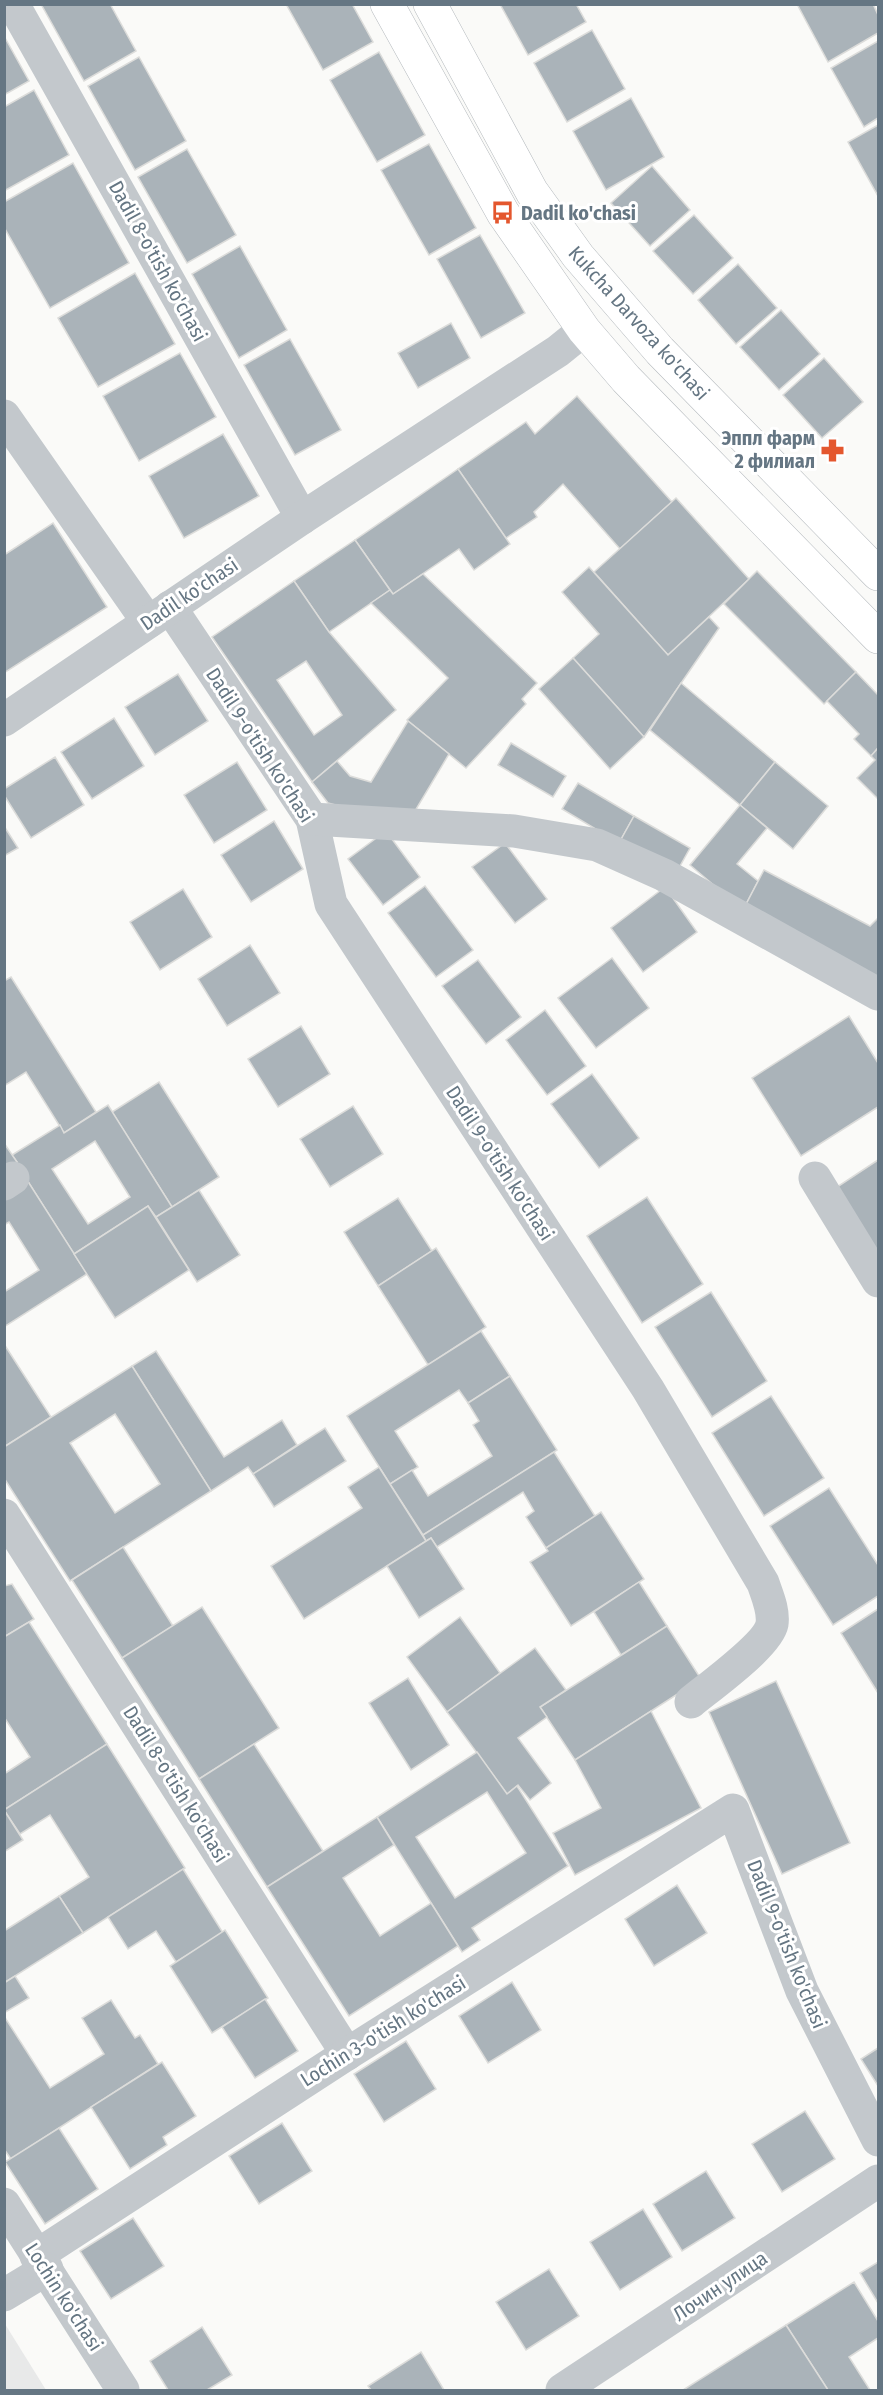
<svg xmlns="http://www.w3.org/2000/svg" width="883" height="2395" viewBox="0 0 883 2395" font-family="'Fira Sans Condensed',sans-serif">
	<rect width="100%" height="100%" fill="#fafaf8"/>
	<polygon fill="#e8e9e9" points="4,2324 5,2324 46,2390 5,2390"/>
	<g fill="#aab3b9" stroke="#dcdcda" stroke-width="1.5" fill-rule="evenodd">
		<polygon points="41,4 110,4 136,51 84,81"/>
		<polygon points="286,4 352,4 373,42 323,70"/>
		<polygon points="500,4 576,4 586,22 528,55"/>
		<polygon points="797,4 873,4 878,15 878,33 828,62"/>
		<polygon points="592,30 625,89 567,122 534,63"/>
		<polygon points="4,36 29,81 4,95"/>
		<polygon points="878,41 878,118 864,127 831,68"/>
		<polygon points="379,52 425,135 377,162 330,80"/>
		<polygon points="139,57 186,141 135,170 88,86"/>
		<polygon points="34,90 69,155 4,191 4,107"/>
		<polygon points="631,98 664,157 606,190 573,131"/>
		<polygon points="878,125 878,196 848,142"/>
		<polygon points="429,144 476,228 429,255 381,170"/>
		<polygon points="187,149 236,235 187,263 138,177"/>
		<polygon points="73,163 129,263 50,308 4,227 4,202"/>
		<polygon points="652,166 690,210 650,246 611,203"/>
		<polygon points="694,215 733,258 693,294 653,251"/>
		<polygon points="480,235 525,313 481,338 437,259"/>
		<polygon points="240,246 287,330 239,358 192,274"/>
		<polygon points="738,264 777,308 736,344 698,300"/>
		<polygon points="135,273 175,344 98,387 58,318"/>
		<polygon points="781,310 820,354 779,390 740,347"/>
		<polygon points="451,323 470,358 418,388 398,353"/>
		<polygon points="290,339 341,430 295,455 244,365"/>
		<polygon points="180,353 216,417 139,461 103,396"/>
		<polygon points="824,358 863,402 822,438 783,395"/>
		<polygon points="577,396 672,502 620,549 563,484 534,512 537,517 506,538 458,469 526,422 535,434"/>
		<polygon points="223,434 259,496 184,538 149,476"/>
		<polygon points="458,469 510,544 474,570 459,549 393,594 355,540"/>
		<polygon points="676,498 749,579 668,655 594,572"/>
		<polygon points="53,523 107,607 4,673 4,555"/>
		<polygon points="355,540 390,590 329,632 294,581"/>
		<polygon points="589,567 668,655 709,617 719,628 644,737 573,658 599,634 562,592"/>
		<polygon points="757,571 856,672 824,704 724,604"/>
		<polygon points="423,574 537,683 522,699 526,704 466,768 407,720 448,678 371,603 390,590 393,594"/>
		<path d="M 294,581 L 329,632 L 396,710 L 312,782 L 212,637 ZM 306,661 L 342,715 L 314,735 L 277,680 Z"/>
		<polygon points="573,658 644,737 610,769 539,689"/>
		<polygon points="856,672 878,695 878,748 871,756 854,739 859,734 827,701"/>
		<polygon points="178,674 208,721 155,755 125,707"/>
		<polygon points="681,683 775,762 740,805 650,730"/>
		<polygon points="114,718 144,766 92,799 61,752"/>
		<polygon points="408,721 449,754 415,811 354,810 328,803 312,782 337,761 350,776 371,782"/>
		<polygon points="511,743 566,776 553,797 498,765"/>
		<polygon points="878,748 878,799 857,778 875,760 871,756"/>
		<polygon points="55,757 84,805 31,838 4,795 4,789"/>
		<polygon points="237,762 267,810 214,843 184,795"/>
		<polygon points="775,762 828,806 793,849 740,805"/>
		<polygon points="578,783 634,816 619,843 562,809"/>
		<polygon points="740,805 767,828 737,864 758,881 743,910 690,865"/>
		<polygon points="634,816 690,848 675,875 619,843"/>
		<polygon points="274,821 303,869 251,902 221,855"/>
		<polygon points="4,826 18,848 4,856"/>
		<polygon points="386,831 420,877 383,905 348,859"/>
		<polygon points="505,843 547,899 515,923 472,867"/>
		<polygon points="764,870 870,926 878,918 878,981 743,910"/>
		<polygon points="425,886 473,950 436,977 388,913"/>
		<polygon points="665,887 697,932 643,972 611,928"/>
		<polygon points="183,889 212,937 160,970 130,922"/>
		<polygon points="250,945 280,993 227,1026 198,979"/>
		<polygon points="612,958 649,1008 596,1048 558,998"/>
		<polygon points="478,960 521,1017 486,1044 442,986"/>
		<polygon points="11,977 96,1112 64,1133 26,1072 4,1086 4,981"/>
		<polygon points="545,1010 586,1066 547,1095 506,1040"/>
		<polygon points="849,1016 878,1063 878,1107 801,1156 752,1078"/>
		<polygon points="301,1026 330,1074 278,1107 248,1059"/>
		<polygon points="592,1074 639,1138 599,1168 551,1104"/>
		<polygon points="159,1082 219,1177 172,1207 112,1112"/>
		<path d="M 108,1105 L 172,1207 L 156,1217 L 148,1206 L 74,1254 L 27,1180 L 8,1168 L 17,1162 L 12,1155 L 60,1125 L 64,1133 ZM 95,1141 L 130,1197 L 88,1224 L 52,1169 Z"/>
		<polygon points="353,1106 383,1154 330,1187 300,1139"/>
		<polygon points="4,1143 17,1162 4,1170"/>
		<polygon points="878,1160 878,1266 831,1191"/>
		<polygon points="27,1180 87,1274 4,1327 4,1292 39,1270 9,1222 4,1225 4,1194"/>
		<polygon points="199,1190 240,1255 197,1282 156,1217"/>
		<polygon points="647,1197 703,1284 642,1323 587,1236"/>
		<polygon points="398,1198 432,1251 378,1286 344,1232"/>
		<polygon points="148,1206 189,1270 115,1318 74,1254"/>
		<polygon points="436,1248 486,1327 428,1365 378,1286"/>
		<polygon points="711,1292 767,1381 712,1417 655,1327"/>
		<polygon points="481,1331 510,1376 468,1403 459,1390 395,1431 418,1467 390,1484 347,1416"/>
		<polygon points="4,1344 51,1417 4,1447"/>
		<polygon points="156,1351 224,1457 282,1420 297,1445 253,1474 248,1467 211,1491 132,1366"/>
		<path d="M 132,1366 L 211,1491 L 70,1581 L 4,1478 L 4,1447 ZM 115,1414 L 160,1484 L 115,1513 L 70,1443 Z"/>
		<polygon points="510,1376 557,1450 423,1535 390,1484 412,1470 428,1496 492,1456 473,1425 479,1421 468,1403"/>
		<polygon points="771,1396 824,1478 764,1516 712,1433"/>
		<polygon points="325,1428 346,1461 274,1507 253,1474"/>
		<polygon points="554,1452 595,1516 546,1548 526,1517 534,1511 523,1492 437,1547 431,1538 426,1541 423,1535"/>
		<polygon points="379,1467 426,1541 304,1619 271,1566 362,1508 348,1487"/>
		<polygon points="829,1488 878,1565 878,1596 833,1625 770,1526"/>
		<polygon points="601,1512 644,1579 571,1626 530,1562 548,1551 546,1548"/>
		<polygon points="431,1538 464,1589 419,1618 387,1566"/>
		<polygon points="123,1547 173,1626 122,1658 72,1580"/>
		<polygon points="639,1582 667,1626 621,1655 594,1612"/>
		<polygon points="12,1584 34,1619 4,1637 4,1586"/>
		<polygon points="202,1607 279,1728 199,1779 122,1658"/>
		<polygon points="878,1609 878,1693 841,1633"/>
		<polygon points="460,1617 500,1673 447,1712 407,1657"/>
		<polygon points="29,1622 107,1744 4,1810 4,1774 30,1757 4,1717 4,1637"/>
		<polygon points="667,1626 701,1679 575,1760 540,1707"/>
		<polygon points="535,1648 566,1690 540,1707 547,1717 518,1738 551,1783 530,1800 518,1785 507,1794 447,1712"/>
		<polygon points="408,1678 449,1745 411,1770 369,1703"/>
		<polygon points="776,1681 850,1843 782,1874 709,1712"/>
		<polygon points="651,1711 701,1808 575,1875 553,1833 601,1808 575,1760"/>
		<polygon points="107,1744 185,1868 83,1933 59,1896 89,1877 50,1815 20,1834 4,1810"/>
		<polygon points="254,1744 323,1851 267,1887 199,1779"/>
		<path d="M 477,1752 L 507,1794 L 517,1786 L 568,1866 L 472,1928 L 480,1940 L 462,1952 L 377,1817 ZM 487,1792 L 526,1853 L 455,1898 L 416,1837 Z"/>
		<polygon points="4,1810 23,1840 4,1852"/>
		<polygon points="377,1817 394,1845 343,1878 380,1936 431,1903 458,1946 349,2016 267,1887"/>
		<polygon points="183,1869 223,1933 176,1962 156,1931 128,1949 108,1917"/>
		<polygon points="677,1885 707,1933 654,1966 625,1919"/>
		<polygon points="59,1896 83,1933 4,1983 4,1931"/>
		<polygon points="225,1930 268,1998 212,2033 170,1966"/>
		<polygon points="15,1976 29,1998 4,2013 4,1983"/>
		<polygon points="512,1982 541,2030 488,2063 459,2016"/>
		<polygon points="265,1999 298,2051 255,2078 222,2027"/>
		<polygon points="111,2000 135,2038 140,2035 158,2064 11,2159 4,2149 4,2016 50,2088 104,2054 82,2018"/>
		<polygon points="406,2041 436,2089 384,2122 354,2074"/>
		<polygon points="878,2048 878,2086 861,2059"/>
		<polygon points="162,2062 196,2116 163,2137 167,2145 130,2169 91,2107"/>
		<polygon points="805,2111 835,2159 782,2192 752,2144"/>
		<polygon points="282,2123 312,2171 259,2204 229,2156"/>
		<polygon points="59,2128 98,2189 45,2224 5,2162"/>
		<polygon points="706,2171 735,2218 682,2251 653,2204"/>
		<polygon points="643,2209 672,2257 620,2290 590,2242"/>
		<polygon points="133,2218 164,2266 111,2299 80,2251"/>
		<polygon points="878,2262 878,2303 860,2273"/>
		<polygon points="549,2269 579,2316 526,2350 496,2302"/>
		<polygon points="854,2282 878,2321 878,2338 849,2357 870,2390 828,2390 786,2325"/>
		<polygon points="786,2325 828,2390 683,2390"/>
		<polygon points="202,2327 232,2375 207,2390 168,2390 150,2361"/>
		<polygon points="421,2352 444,2390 371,2390 368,2386"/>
	</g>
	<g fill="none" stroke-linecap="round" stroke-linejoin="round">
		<defs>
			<g id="major">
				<polyline points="387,4 503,213 584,330 626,379 878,637"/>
				<polyline points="430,4 532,192 578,256 660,351 878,574"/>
			</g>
		</defs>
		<use href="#major" stroke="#b5babe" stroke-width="34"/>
		<g stroke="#c3c8cc" stroke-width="33">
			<polyline points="13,4 302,518"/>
			<polyline points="4,416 148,622"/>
			<path d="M 170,607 L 312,819 L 331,904 L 648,1389 L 763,1583 C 767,1595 774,1610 772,1624 C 768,1645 709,1687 691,1702"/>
			<polyline points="4,720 302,518 558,351 584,330"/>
			<polyline points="312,819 514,831 597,845 664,875 878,994"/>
			<polyline points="815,1178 878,1281"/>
			<polyline points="4,1184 13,1178"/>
			<polyline points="4,1515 347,2054"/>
			<polyline points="4,2204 123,2390"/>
			<polyline points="36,2256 347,2054 733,1810 802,1991 878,2140"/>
			<polyline points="4,2295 47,2269"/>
			<polyline points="562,2390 878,2181"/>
		</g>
		<use href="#major" stroke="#fff" stroke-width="33"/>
	</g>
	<defs>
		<symbol id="bus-bare" viewBox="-9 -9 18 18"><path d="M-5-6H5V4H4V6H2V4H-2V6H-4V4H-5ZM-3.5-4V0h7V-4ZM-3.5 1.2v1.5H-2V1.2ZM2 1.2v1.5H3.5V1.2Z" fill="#e4572e" stroke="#fff" stroke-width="2.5" paint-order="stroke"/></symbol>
		<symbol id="pharmacy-bare" viewBox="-9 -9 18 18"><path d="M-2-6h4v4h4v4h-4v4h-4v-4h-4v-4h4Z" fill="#e4572e" stroke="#fff" stroke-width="2.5" paint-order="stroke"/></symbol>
	</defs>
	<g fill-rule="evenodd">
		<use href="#bus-bare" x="486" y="196" width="33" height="33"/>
		<use href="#pharmacy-bare" x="816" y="434" width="33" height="33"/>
	</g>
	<g text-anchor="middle" stroke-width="6" stroke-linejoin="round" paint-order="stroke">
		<g font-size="20" font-weight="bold" fill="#657683" stroke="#fff" text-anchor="start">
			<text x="521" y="220">Dadil ko'chasi</text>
			<text x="815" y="445" text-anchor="end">Эппл фарм<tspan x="815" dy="23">2 филиал</tspan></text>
		</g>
		<g font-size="20" fill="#657683" stroke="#fff">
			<text transform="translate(158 261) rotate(61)" y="7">Dadil 8-o'tish ko'chasi</text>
			<text transform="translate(639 323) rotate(48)" y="7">Kukcha Darvoza ko'chasi</text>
			<text transform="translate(189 594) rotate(-34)" y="7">Dadil ko'chasi</text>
			<text transform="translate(260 745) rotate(57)" y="7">Dadil 9-o'tish ko'chasi</text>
			<text transform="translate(500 1163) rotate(57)" y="7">Dadil 9-o'tish ko'chasi</text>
			<text transform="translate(176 1784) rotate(58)" y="7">Dadil 8-o'tish ko'chasi</text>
			<text transform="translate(787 1944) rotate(68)" y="7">Dadil 9-o'tish ko'chasi</text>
			<text transform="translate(383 2031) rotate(-32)" y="7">Lochin 3-o'tish ko'chasi</text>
			<text transform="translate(720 2286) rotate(-34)" y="7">Лочин улица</text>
			<text transform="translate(64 2297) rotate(57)" y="7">Lochin ko'chasi</text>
		</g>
	</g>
	<rect width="883" height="2395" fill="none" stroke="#657683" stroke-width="12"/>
</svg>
